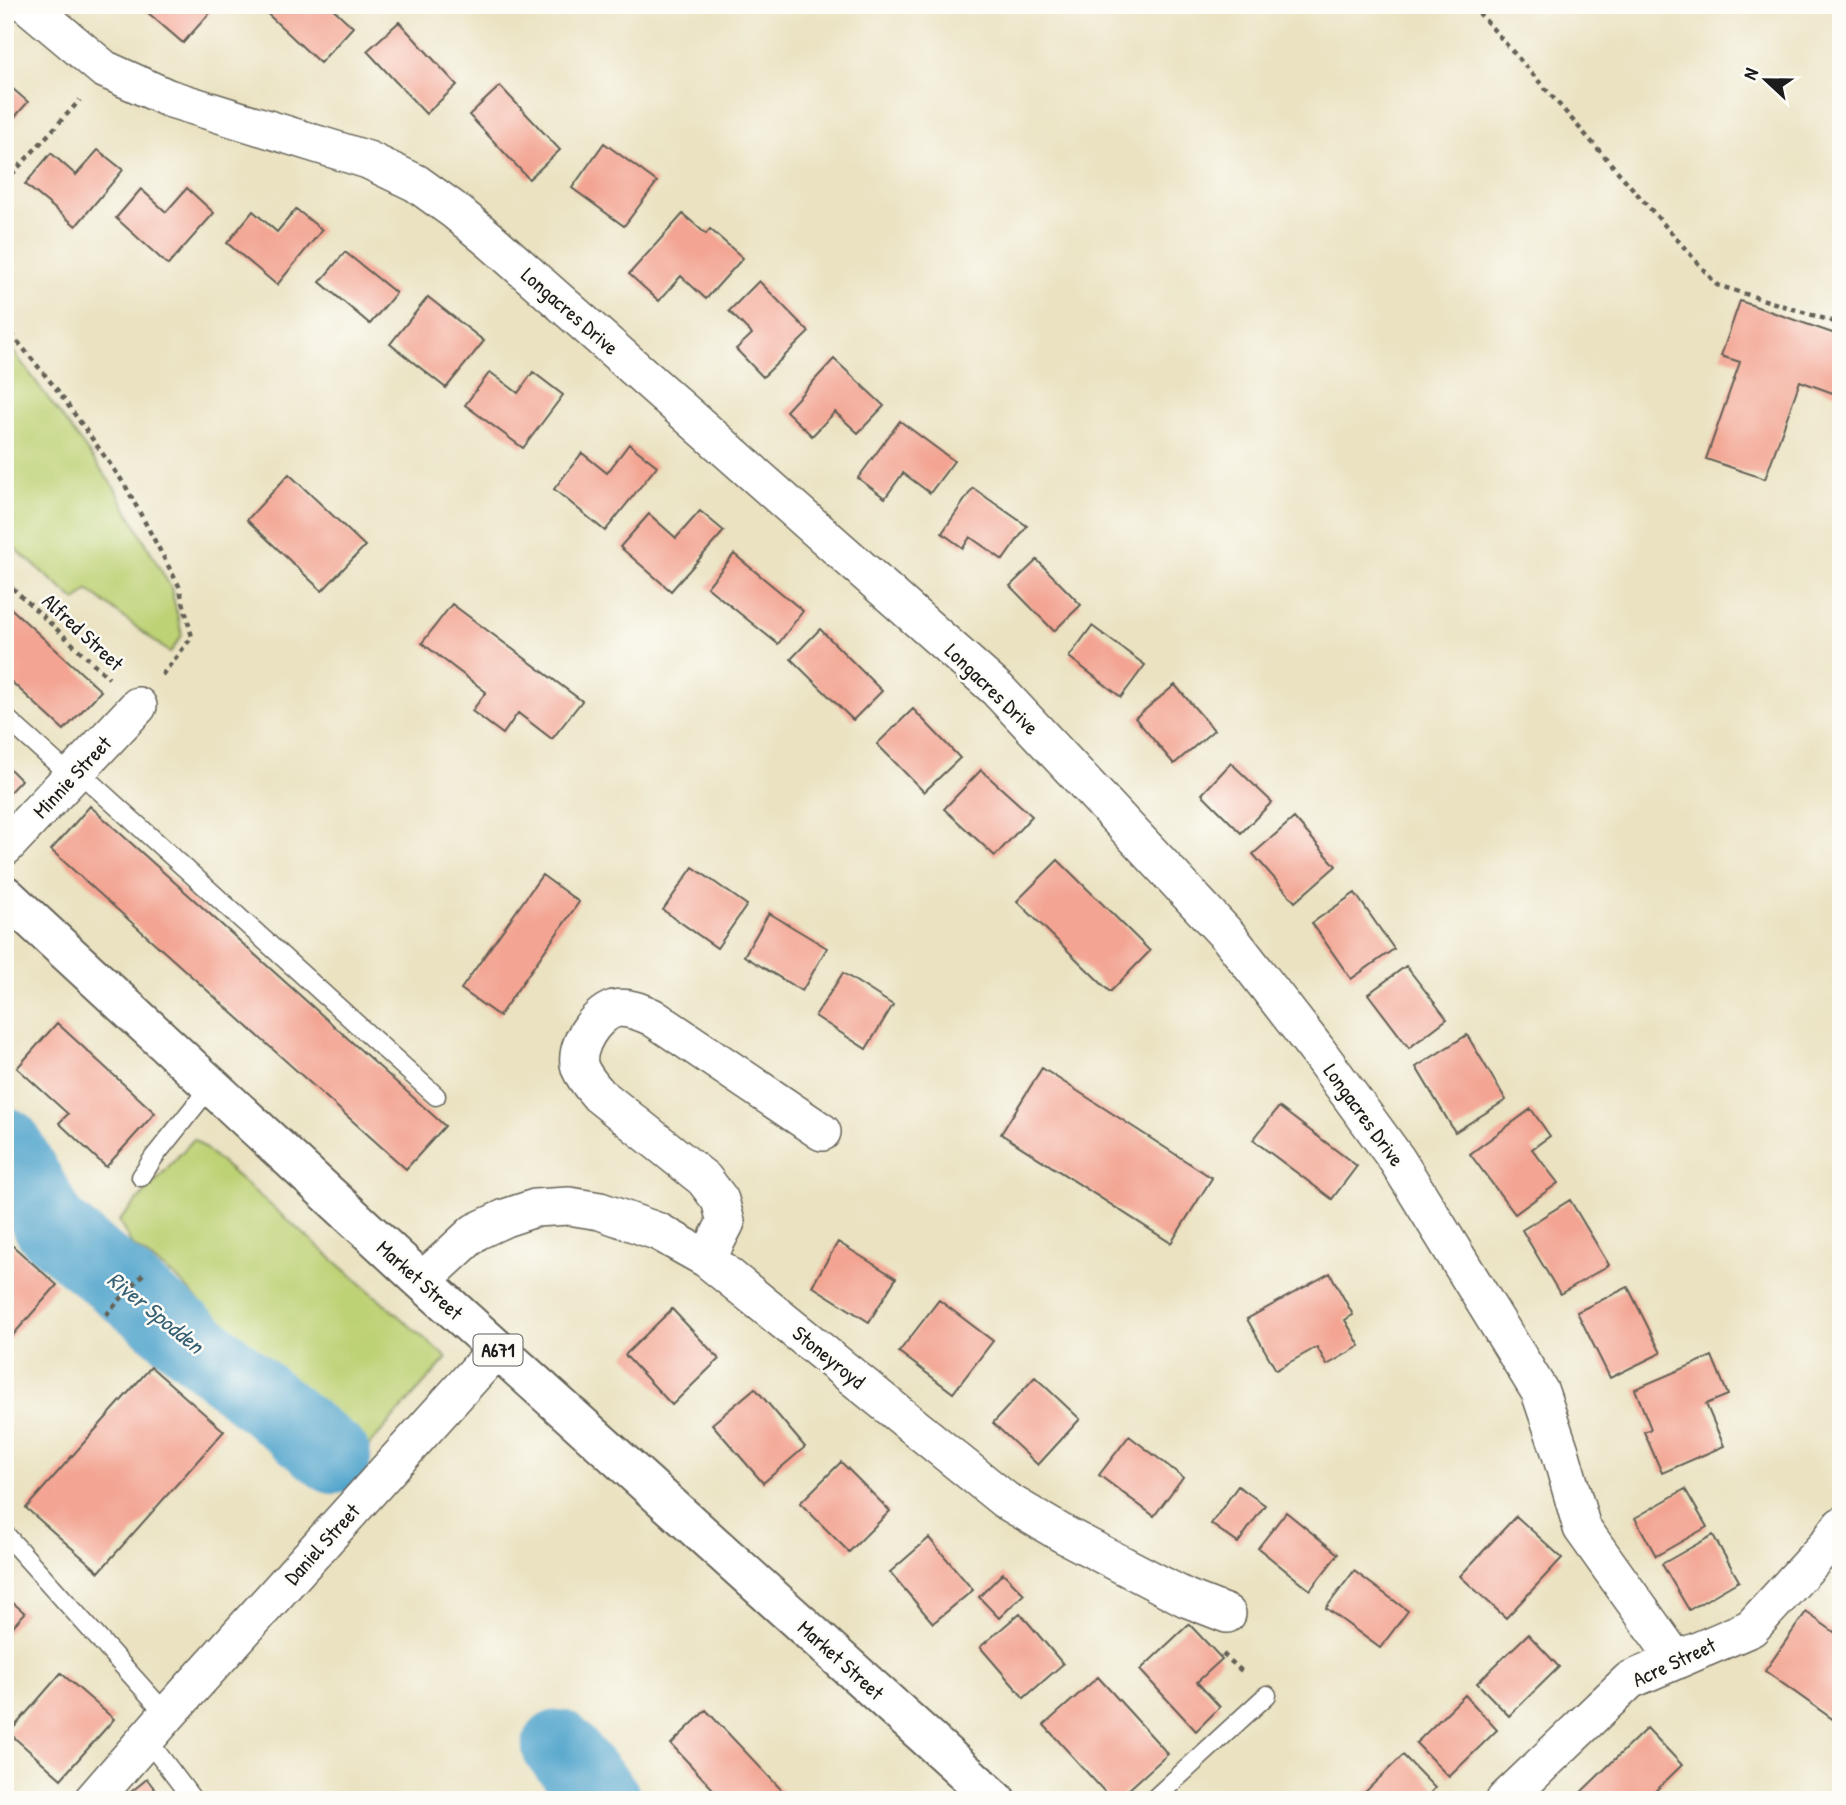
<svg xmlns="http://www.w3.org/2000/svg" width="1846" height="1805" font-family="'Patrick Hand',sans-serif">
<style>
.green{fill:#bdd175;stroke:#6c7648;stroke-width:2}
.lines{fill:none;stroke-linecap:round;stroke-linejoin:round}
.river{stroke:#51a4cc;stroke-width:74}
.building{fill:#f3a492}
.lane-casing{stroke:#646156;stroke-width:21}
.street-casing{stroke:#646156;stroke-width:40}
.primary-casing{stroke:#646156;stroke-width:42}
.path{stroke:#646156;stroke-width:4.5;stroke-dasharray:5 5;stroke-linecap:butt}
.lane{stroke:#fff;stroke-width:18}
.street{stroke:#fff;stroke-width:37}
.primary{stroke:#fff;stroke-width:38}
.labels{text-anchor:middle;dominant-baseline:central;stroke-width:5;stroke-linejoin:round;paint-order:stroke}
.shield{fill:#fdfcf7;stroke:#605f5e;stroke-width:2}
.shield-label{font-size:19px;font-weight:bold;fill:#1c1c1c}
.street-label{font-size:21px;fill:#1c1c1c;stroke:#fdfcf7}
.water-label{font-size:23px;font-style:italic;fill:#366074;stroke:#fdfcf7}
</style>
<rect width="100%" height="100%" fill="#fdfcf7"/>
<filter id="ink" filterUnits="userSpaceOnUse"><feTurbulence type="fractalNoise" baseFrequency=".0143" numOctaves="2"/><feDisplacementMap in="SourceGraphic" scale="14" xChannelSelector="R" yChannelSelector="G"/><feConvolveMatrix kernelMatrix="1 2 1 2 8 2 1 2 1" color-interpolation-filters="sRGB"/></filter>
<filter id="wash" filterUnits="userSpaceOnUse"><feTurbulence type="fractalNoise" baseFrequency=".00686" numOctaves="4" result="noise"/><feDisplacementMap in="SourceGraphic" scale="28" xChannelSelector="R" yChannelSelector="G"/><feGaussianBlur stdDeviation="1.57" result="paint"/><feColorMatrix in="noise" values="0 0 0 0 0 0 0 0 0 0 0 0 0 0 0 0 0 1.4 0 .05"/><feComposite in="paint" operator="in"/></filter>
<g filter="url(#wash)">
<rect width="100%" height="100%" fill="#eae2c1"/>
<path class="green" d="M 5,340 L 116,490 L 171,588 L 182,635 L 170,653 L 88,590 L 76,601 L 5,540 Z
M 194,1139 L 447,1358 L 354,1462 L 179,1280 L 131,1244 L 119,1221 Z"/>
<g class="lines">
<path class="river" d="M 5,1144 L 52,1228 L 334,1457
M 559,1747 L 604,1800"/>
</g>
<g id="blocks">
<path class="building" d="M 139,5 L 217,5 L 183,43 Z
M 258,5 L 329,5 L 353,27 L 320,63 Z
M 399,22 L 457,85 L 426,114 L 367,51 Z
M 5,82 L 28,102 L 5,128 Z
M 500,86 L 560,150 L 529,179 L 469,115 Z
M 604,143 L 657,182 L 624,226 L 572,188 Z
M 98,150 L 123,170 L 76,226 L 25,184 L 51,153 L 76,175 Z
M 187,188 L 214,213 L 168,265 L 116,218 L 141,189 L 166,212 Z
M 296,209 L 322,230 L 277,285 L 227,243 L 253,211 L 277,232 Z
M 683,214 L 706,234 L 710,229 L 743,258 L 706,299 L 681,276 L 659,301 L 629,274 Z
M 345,252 L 396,293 L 370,324 L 320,282 Z
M 759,281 L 809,332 L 763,377 L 736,349 L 752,334 L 729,311 Z
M 428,297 L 484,341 L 446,388 L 390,344 Z
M 1740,301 L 1841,336 L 1841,396 L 1800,381 L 1765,479 L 1706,459 L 1740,362 L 1721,356 Z
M 834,359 L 884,406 L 858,433 L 835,412 L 812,436 L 786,411 Z
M 490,372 L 518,393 L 533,372 L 563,395 L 523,448 L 465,405 Z
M 900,421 L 954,461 L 930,493 L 903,473 L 885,498 L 858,478 Z
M 629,444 L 657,466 L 605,531 L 554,489 L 582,453 L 607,473 Z
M 289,474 L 365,546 L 322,591 L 247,520 Z
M 973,488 L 1027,526 L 1003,560 L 970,537 L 963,548 L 942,533 Z
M 700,511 L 724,531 L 671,591 L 620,547 L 649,514 L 676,538 Z
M 734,554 L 803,611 L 778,644 L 707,587 Z
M 1037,560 L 1081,605 L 1054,631 L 1010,586 Z
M 5,603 L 101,691 L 64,730 L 5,676 Z
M 452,604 L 582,701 L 552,739 L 518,713 L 503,734 L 472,711 L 486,692 L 422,643 Z
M 1092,626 L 1145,665 L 1121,697 L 1069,657 Z
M 820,629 L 882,691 L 853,720 L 791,659 Z
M 1175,685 L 1214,730 L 1174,764 L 1135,718 Z
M 913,709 L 960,758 L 924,792 L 877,744 Z
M 1231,763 L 1272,802 L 1241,833 L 1202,794 Z
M 5,764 L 21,780 L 5,797 Z
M 981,770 L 1032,816 L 995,856 L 944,809 Z
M 90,806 L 445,1126 L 406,1169 L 51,850 Z
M 1294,818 L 1336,866 L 1295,902 L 1253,854 Z
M 1058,860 L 1150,951 L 1110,992 L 1017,901 Z
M 693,867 L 747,905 L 717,948 L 663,910 Z
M 542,875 L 579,902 L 499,1016 L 461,989 Z
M 1355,893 L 1394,949 L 1351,979 L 1312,923 Z
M 769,913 L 827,948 L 802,991 L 744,956 Z
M 1406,966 L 1447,1019 L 1409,1048 L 1368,994 Z
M 843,973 L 893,1005 L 866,1049 L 815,1016 Z
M 57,1023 L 155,1113 L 106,1167 L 59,1123 L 68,1114 L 17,1068 Z
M 1467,1035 L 1506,1100 L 1455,1132 L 1416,1067 Z
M 1042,1068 L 1212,1178 L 1171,1243 L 1001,1134 Z
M 1279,1107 L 1357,1166 L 1332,1199 L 1253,1140 Z
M 1531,1109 L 1550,1136 L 1532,1149 L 1558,1183 L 1515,1214 L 1470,1154 Z
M 1570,1200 L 1609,1265 L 1560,1294 L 1522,1230 Z
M 5,1239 L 57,1285 L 5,1344 Z
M 838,1242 L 896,1278 L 869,1322 L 812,1286 Z
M 1330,1273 L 1353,1315 L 1345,1320 L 1360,1346 L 1327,1365 L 1317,1347 L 1276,1370 L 1247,1319 Z
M 1628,1287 L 1661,1353 L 1610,1378 L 1577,1312 Z
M 939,1300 L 993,1341 L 953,1393 L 899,1352 Z
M 672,1309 L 719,1359 L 672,1405 L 625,1355 Z
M 1712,1356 L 1728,1395 L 1706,1404 L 1724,1446 L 1662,1473 L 1644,1432 L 1651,1429 L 1635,1389 Z
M 151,1367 L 224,1431 L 99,1572 L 26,1508 Z
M 1035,1377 L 1080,1419 L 1038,1465 L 993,1423 Z
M 755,1388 L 805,1447 L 763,1483 L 712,1424 Z
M 1129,1436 L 1183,1477 L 1154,1516 L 1099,1475 Z
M 841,1462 L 890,1511 L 849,1552 L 800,1503 Z
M 1238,1486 L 1265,1505 L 1238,1543 L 1211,1524 Z
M 1685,1489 L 1707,1527 L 1656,1556 L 1635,1518 Z
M 1286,1512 L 1338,1554 L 1310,1590 L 1258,1548 Z
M 1516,1516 L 1562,1558 L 1506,1618 L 1460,1576 Z
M 1713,1535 L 1739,1581 L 1689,1610 L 1662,1564 Z
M 929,1538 L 973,1590 L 933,1623 L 890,1572 Z
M 1354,1571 L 1408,1611 L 1380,1648 L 1326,1608 Z
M 1003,1573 L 1024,1594 L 999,1618 L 979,1597 Z
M 5,1596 L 25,1613 L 5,1635 Z
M 1806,1612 L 1841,1637 L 1841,1725 L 1765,1671 Z
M 1020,1613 L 1063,1664 L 1024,1698 L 980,1647 Z
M 1189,1624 L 1222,1659 L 1197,1682 L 1220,1707 L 1196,1731 L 1140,1670 Z
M 1528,1634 L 1559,1667 L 1509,1716 L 1477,1683 Z
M 61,1673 L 114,1719 L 61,1779 L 9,1733 Z
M 1098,1677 L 1168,1754 L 1117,1800 L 1112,1800 L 1044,1725 Z
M 1465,1695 L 1497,1730 L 1449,1777 L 1416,1743 Z
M 706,1710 L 791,1800 L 723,1800 L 671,1744 Z
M 1647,1728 L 1682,1765 L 1646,1800 L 1573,1800 Z
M 1403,1755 L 1435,1788 L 1424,1800 L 1357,1800 Z
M 147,1779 L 163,1800 L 121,1800 Z"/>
</g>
</g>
<g filter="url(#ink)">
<use href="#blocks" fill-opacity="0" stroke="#646156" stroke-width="2"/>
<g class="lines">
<g class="lane-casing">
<path id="lane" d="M 5,717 L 72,777
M 78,771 L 436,1096
M 141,1177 L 154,1157 L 210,1087
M 5,1534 L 167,1715
M 146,1738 L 193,1800
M 1153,1800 L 1267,1695"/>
</g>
<g class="street-casing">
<path id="street" d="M 28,5 L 104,69 L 168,98 L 368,160 L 416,183 L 455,211 L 490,240 L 998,690 L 1229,937 L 1316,1049 L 1397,1160 L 1540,1392 L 1560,1451 L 1582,1528 L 1676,1660
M 5,847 L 138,706
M 707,1259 L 726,1222 L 720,1200 L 704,1179 L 599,1095 C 592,1087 584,1078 580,1068 C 573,1048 595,1015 614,1009 C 627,1006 641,1012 652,1017 L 822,1132
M 422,1281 L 475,1232 L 505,1218 L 535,1208 L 569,1206 L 600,1211 L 659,1232 L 707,1259 L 1005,1500 L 1063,1534 L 1186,1598 L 1227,1614
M 93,1800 L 167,1715 L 497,1349
M 1505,1800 L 1630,1680 L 1751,1628 L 1826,1546 L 1841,1526"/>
</g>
<g class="primary-casing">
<path id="primary" d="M 5,895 L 422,1281 L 996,1800"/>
</g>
<path class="path" d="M 1472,5 L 1717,285 L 1841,324
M 5,182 L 80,100
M 5,326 L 58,391 L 125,485 L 179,586 L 192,637 L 162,675
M 5,581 L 109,678
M 106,1315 L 146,1271
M 1223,1654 L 1245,1674"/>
<use href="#lane" class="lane"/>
<use href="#street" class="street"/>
<use href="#primary" class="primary"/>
</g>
</g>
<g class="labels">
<rect class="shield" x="473.5" y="1334.5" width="49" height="31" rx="5"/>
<g class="shield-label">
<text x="498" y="1350">A671</text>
</g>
<g class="street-label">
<text transform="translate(570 311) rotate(41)">Longacres Drive</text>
<text transform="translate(83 632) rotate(43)">Alfred Street</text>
<text transform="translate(992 689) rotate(44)">Longacres Drive</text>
<text transform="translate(72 777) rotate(-47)">Minnie Street</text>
<text transform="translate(1364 1115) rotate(54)">Longacres Drive</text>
<text transform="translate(420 1280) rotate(42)">Market Street</text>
<text transform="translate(829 1357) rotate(39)">Stoneyroyd</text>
<text transform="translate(322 1544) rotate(-48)">Daniel Street</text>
<text transform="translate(841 1660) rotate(42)">Market Street</text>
<text transform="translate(1674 1662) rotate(-25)">Acre Street</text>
</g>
<g class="water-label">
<text transform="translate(156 1312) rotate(39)">River Spodden</text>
</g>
</g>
<rect width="1846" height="1805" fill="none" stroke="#fdfcf7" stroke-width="28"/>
<g transform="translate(1766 80) rotate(292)" stroke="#fdfcf7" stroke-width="5" paint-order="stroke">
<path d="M0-5L12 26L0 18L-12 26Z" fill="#1c1c1c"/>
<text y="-10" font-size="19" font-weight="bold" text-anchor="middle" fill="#1c1c1c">N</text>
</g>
</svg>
